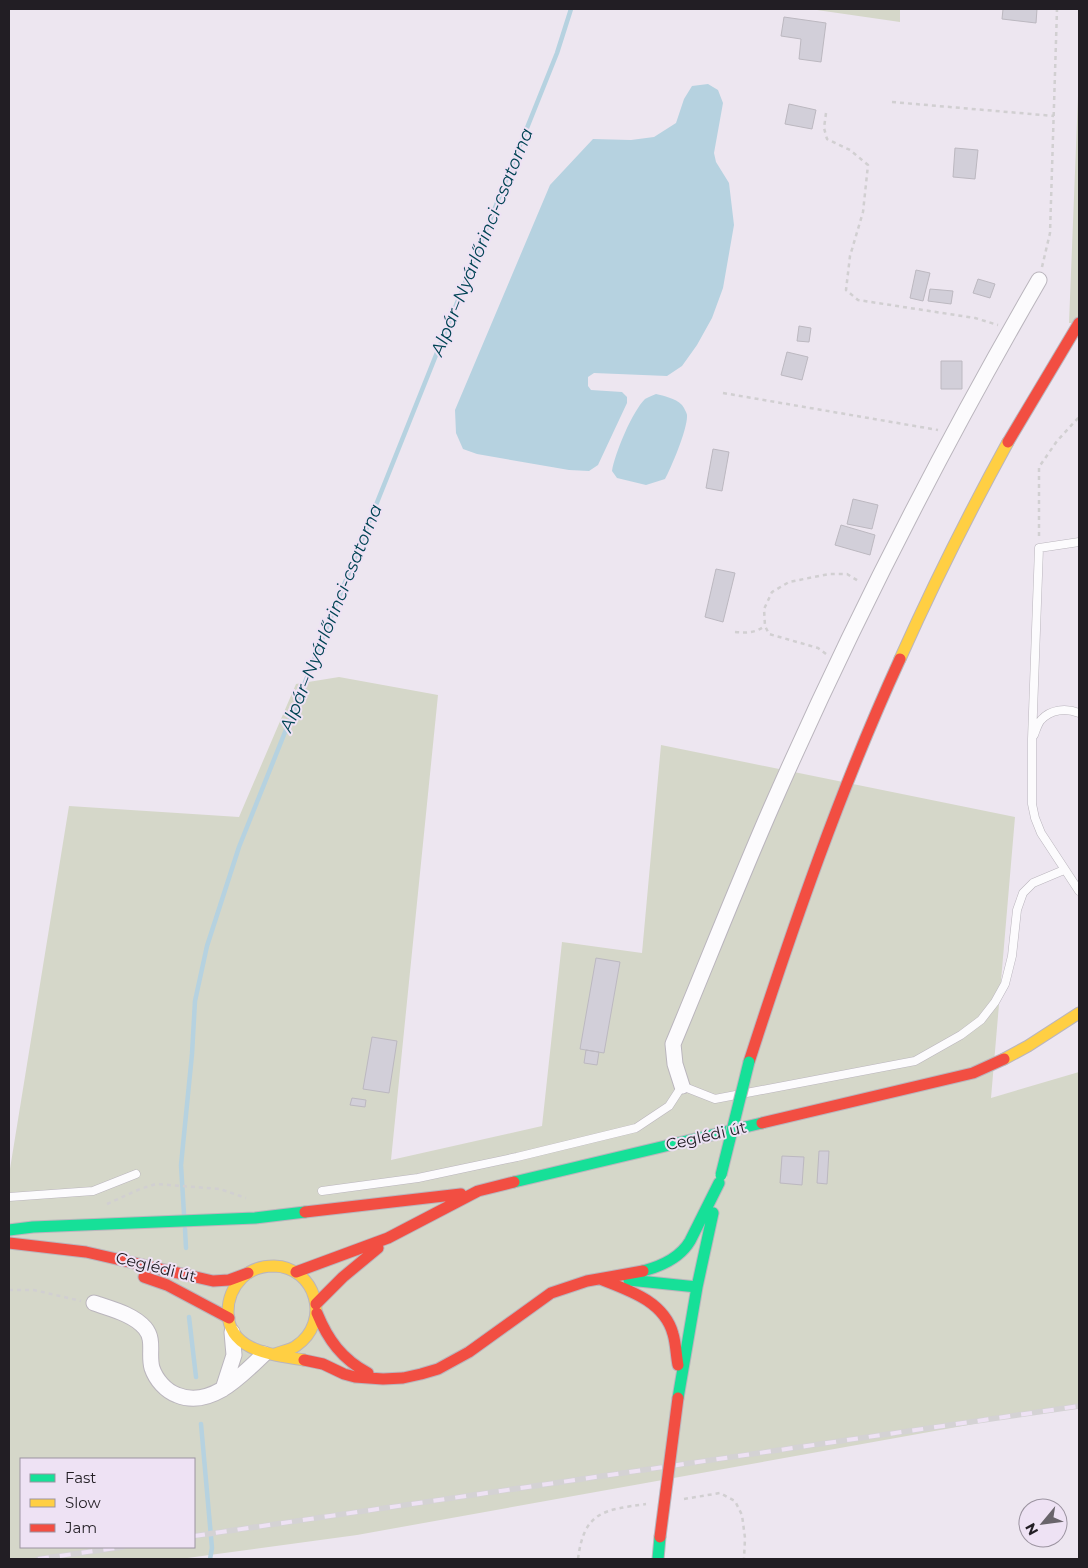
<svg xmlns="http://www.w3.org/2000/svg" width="1088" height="1568" font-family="Montserrat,sans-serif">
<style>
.green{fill:#d5d7c9;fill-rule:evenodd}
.water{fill:#b6d2e0}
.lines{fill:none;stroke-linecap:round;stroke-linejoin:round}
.stream{stroke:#b6d2e0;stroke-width:4.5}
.building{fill:#d2cfd9;stroke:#bcb8c0}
.lane-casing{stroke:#bab5bd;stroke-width:9}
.street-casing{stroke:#bab5bd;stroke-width:17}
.fast-casing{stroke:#bab5bd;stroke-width:13}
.slow-casing{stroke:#bab5bd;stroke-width:13}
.jam-casing{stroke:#bab5bd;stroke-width:13}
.path{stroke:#d1cfd1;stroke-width:2.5;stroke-dasharray:4 4;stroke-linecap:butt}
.lane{stroke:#fcfbfd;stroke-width:8}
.street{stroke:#fcfbfd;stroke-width:15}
.fast{stroke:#16e098;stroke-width:11}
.slow{stroke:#ffcf43;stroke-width:11}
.jam{stroke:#f24e42;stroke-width:11}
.rail-casing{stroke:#d4d2d4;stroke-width:5.5}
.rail{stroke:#eee2f4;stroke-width:4;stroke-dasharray:11;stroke-linecap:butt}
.fast-bridge-casing{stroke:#bab5bd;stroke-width:13;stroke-linecap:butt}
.jam-bridge-casing{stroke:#bab5bd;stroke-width:13;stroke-linecap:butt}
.fast-bridge{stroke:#16e098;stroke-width:11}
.jam-bridge{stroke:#f24e42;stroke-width:11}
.labels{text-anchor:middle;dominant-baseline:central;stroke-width:4;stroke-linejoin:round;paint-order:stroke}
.street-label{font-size:16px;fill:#221e24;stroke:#eee2f4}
.water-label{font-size:18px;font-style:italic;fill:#014454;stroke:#eee2f4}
</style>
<rect width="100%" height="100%" fill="#ede6f0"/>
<path class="green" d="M 810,9 L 900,9 L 900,22 Z
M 1079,71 L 1079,323 L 1069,323 Z
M 339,677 L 438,695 L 391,1160 L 542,1126 L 562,942 L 642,953 L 661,745 L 1015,817 L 991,1098 L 1079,1072 L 1079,1405 L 357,1535 L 180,1559 L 9,1559 L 9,1175 L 69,806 L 239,817 L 296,684 ZM 21,1459 L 194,1459 L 194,1547 L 21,1547 Z"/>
<path class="water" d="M 708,84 L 718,90 L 723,103 L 714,153 L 716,162 L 729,183 L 734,225 L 723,288 L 712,318 L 697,345 L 682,366 L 667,376 L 594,373 L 588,377 L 588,386 L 591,390 L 622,392 L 627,397 L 627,403 L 598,465 L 589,471 L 569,470 L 477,454 L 463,449 L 456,433 L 455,410 L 550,185 L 593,139 L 631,140 L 654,137 L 676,123 L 684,99 L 692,86 Z
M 656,394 C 664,396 675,398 682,405 C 683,406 687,413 687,415 C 688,428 671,468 665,479 L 646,485 L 617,478 L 612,471 C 615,453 632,412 645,399 C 648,397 652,396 656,394 Z"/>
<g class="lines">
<path class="stream" d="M 184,1214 L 181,1165 L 192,1054 L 195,1001 L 207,946 L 239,847 L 557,53 L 571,9
M 185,1229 L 186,1248
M 189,1317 L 196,1377
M 201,1424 L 212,1548 L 210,1559"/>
</g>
<path class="building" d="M 1003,9 L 1037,9 L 1036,23 L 1002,19 Z
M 784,17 L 826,23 L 821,62 L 799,59 L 801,39 L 781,36 Z
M 789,104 L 816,110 L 812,129 L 785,124 Z
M 955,148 L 978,150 L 975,179 L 953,177 Z
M 916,270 L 930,273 L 923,301 L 910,298 Z
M 978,279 L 995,284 L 990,298 L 973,293 Z
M 930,289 L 953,291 L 951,304 L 928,301 Z
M 799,326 L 811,328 L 809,342 L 797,341 Z
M 787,352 L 808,357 L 802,380 L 781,375 Z
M 941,361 L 962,361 L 962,389 L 941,389 Z
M 713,449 L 729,452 L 722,491 L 706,488 Z
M 853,499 L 878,505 L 872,529 L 847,524 Z
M 841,525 L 875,535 L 870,555 L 835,545 Z
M 716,569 L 735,573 L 723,622 L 705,617 Z
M 596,958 L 620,962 L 604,1053 L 580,1049 Z
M 372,1037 L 397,1041 L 389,1093 L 363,1089 Z
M 586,1050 L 599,1052 L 597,1065 L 584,1063 Z
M 352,1098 L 366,1100 L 365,1107 L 350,1105 Z
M 819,1151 L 829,1151 L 827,1184 L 817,1183 Z
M 782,1156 L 804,1157 L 802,1185 L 780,1183 Z"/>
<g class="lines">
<g class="lane-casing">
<path id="lane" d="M 1079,542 L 1039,548 L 1032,739 L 1032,804 L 1035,818 L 1041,833 L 1079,891
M 1034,735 C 1036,730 1038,723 1041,720 C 1051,709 1066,708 1079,713
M 322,1191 L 418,1178 L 517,1157 L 636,1128 L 669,1106 L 682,1086 L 715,1099 L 915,1061 L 961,1035 L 981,1020 L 995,1002 L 1005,984 L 1012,956 L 1017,910 L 1023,893 L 1033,883 L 1064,870
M 9,1197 L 93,1191 L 136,1174"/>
</g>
<g class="street-casing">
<path id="street" d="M 682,1086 L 675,1064 L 673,1044 C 706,965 737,886 771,808 C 850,628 940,451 1039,280
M 94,1303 C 111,1309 133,1314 145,1328 C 155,1340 148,1354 152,1368 C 156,1380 166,1391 177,1395 C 211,1409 242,1375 264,1354
M 223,1389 L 234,1355 L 232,1332"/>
</g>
<g class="fast-casing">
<path id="fast" d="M 514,1182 L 762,1123
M 9,1230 L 33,1227 L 255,1218 L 305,1212
M 643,1271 C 662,1266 680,1258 690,1241 L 719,1183
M 629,1280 L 697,1287
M 678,1398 L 697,1287 L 713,1213
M 658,1559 L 660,1537"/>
</g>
<g class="slow-casing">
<path id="slow" d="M 900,659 C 933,585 969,513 1008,442
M 1004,1059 L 1028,1046 L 1079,1013
M 275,1354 C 282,1351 291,1350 296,1346 C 332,1322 316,1267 274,1266 C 262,1266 251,1269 242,1278 C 233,1287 228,1299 228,1312 C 228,1352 275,1355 304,1360"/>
</g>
<g class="jam-casing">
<path id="jam" d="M 1008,442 L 1079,323
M 749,1062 C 793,926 840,790 900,659
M 762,1123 L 973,1073 L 1004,1059
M 305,1212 L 461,1194
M 9,1243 L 86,1252 L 213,1281 L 229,1280 L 248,1273
M 296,1272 L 388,1238 L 478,1191 L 514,1182
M 144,1277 L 167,1285 L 229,1318
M 600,1279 C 628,1290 664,1301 673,1334 C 676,1344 676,1355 678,1365
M 316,1304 L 343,1277 L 378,1248
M 317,1313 C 328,1340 342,1359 368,1373
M 304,1360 L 323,1364 L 344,1374 L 355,1377 L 383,1379 L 403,1378 L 421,1374 L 438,1369 L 469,1352 L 551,1293 L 587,1281 L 643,1271"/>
</g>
<path class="path" d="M 892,102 L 1054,116
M 826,113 L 824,128 L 827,139 L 850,150 L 868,165 L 863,212 L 850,256 L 846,290 L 858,300 L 975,318 L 998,325
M 1042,267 L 1050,233 L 1057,9
M 723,393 L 938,430
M 1039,536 L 1039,467 L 1057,441 L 1079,417
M 735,632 C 747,633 755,633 765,626
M 826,654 L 818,648 L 769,634 L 765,626 L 764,609 L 772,592 L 789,582 L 829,574 L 847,574 L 860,582
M 107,1204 L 140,1189 L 156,1184 L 220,1189 L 246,1198
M 9,1290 L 34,1290 L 81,1301
M 684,1499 L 720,1493 L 735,1501 L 742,1515 L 745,1538 L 744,1559
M 578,1559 C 584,1511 604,1510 646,1504"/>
<use href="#lane" class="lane"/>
<use href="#street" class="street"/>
<use href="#fast" class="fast"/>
<use href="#slow" class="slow"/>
<use href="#jam" class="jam"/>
<g class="rail-casing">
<path id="rail" d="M 194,1536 L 1079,1406
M 38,1559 L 123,1547"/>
</g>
<use href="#rail" class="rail"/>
<g class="fast-bridge-casing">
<path id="fast-bridge" d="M 721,1175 L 749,1062"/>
</g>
<g class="jam-bridge-casing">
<path id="jam-bridge" d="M 660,1537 L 678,1398"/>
</g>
<use href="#fast-bridge" class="fast-bridge"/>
<use href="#jam-bridge" class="jam-bridge"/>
</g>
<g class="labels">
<g class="street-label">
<text transform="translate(706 1136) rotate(-13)">Ceglédi út</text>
<text transform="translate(156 1267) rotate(14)">Ceglédi út</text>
</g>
<g class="water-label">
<text transform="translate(482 242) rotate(-68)">Alpár–Nyárlőrinci-csatorna</text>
<text transform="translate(331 618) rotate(-68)">Alpár–Nyárlőrinci-csatorna</text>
</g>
</g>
<rect width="1088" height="1568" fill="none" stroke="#221e24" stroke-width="20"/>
<rect x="20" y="1458" width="175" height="90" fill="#eee2f4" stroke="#9c94a1"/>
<rect x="30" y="1474" width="25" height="8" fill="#16e098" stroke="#9c94a1"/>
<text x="65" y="1483" font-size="15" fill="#221e24">Fast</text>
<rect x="30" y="1499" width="25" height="8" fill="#ffcf43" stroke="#9c94a1"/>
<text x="65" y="1508" font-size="15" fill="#221e24">Slow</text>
<rect x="30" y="1524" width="25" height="8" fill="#f24e42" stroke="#9c94a1"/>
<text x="65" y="1533" font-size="15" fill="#221e24">Jam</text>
<g transform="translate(1043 1523) rotate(241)"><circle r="24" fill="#eee2f4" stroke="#9c94a1"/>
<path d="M0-4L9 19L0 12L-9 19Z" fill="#69646b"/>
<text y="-8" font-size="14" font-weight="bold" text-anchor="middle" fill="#221e24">N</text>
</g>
</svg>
